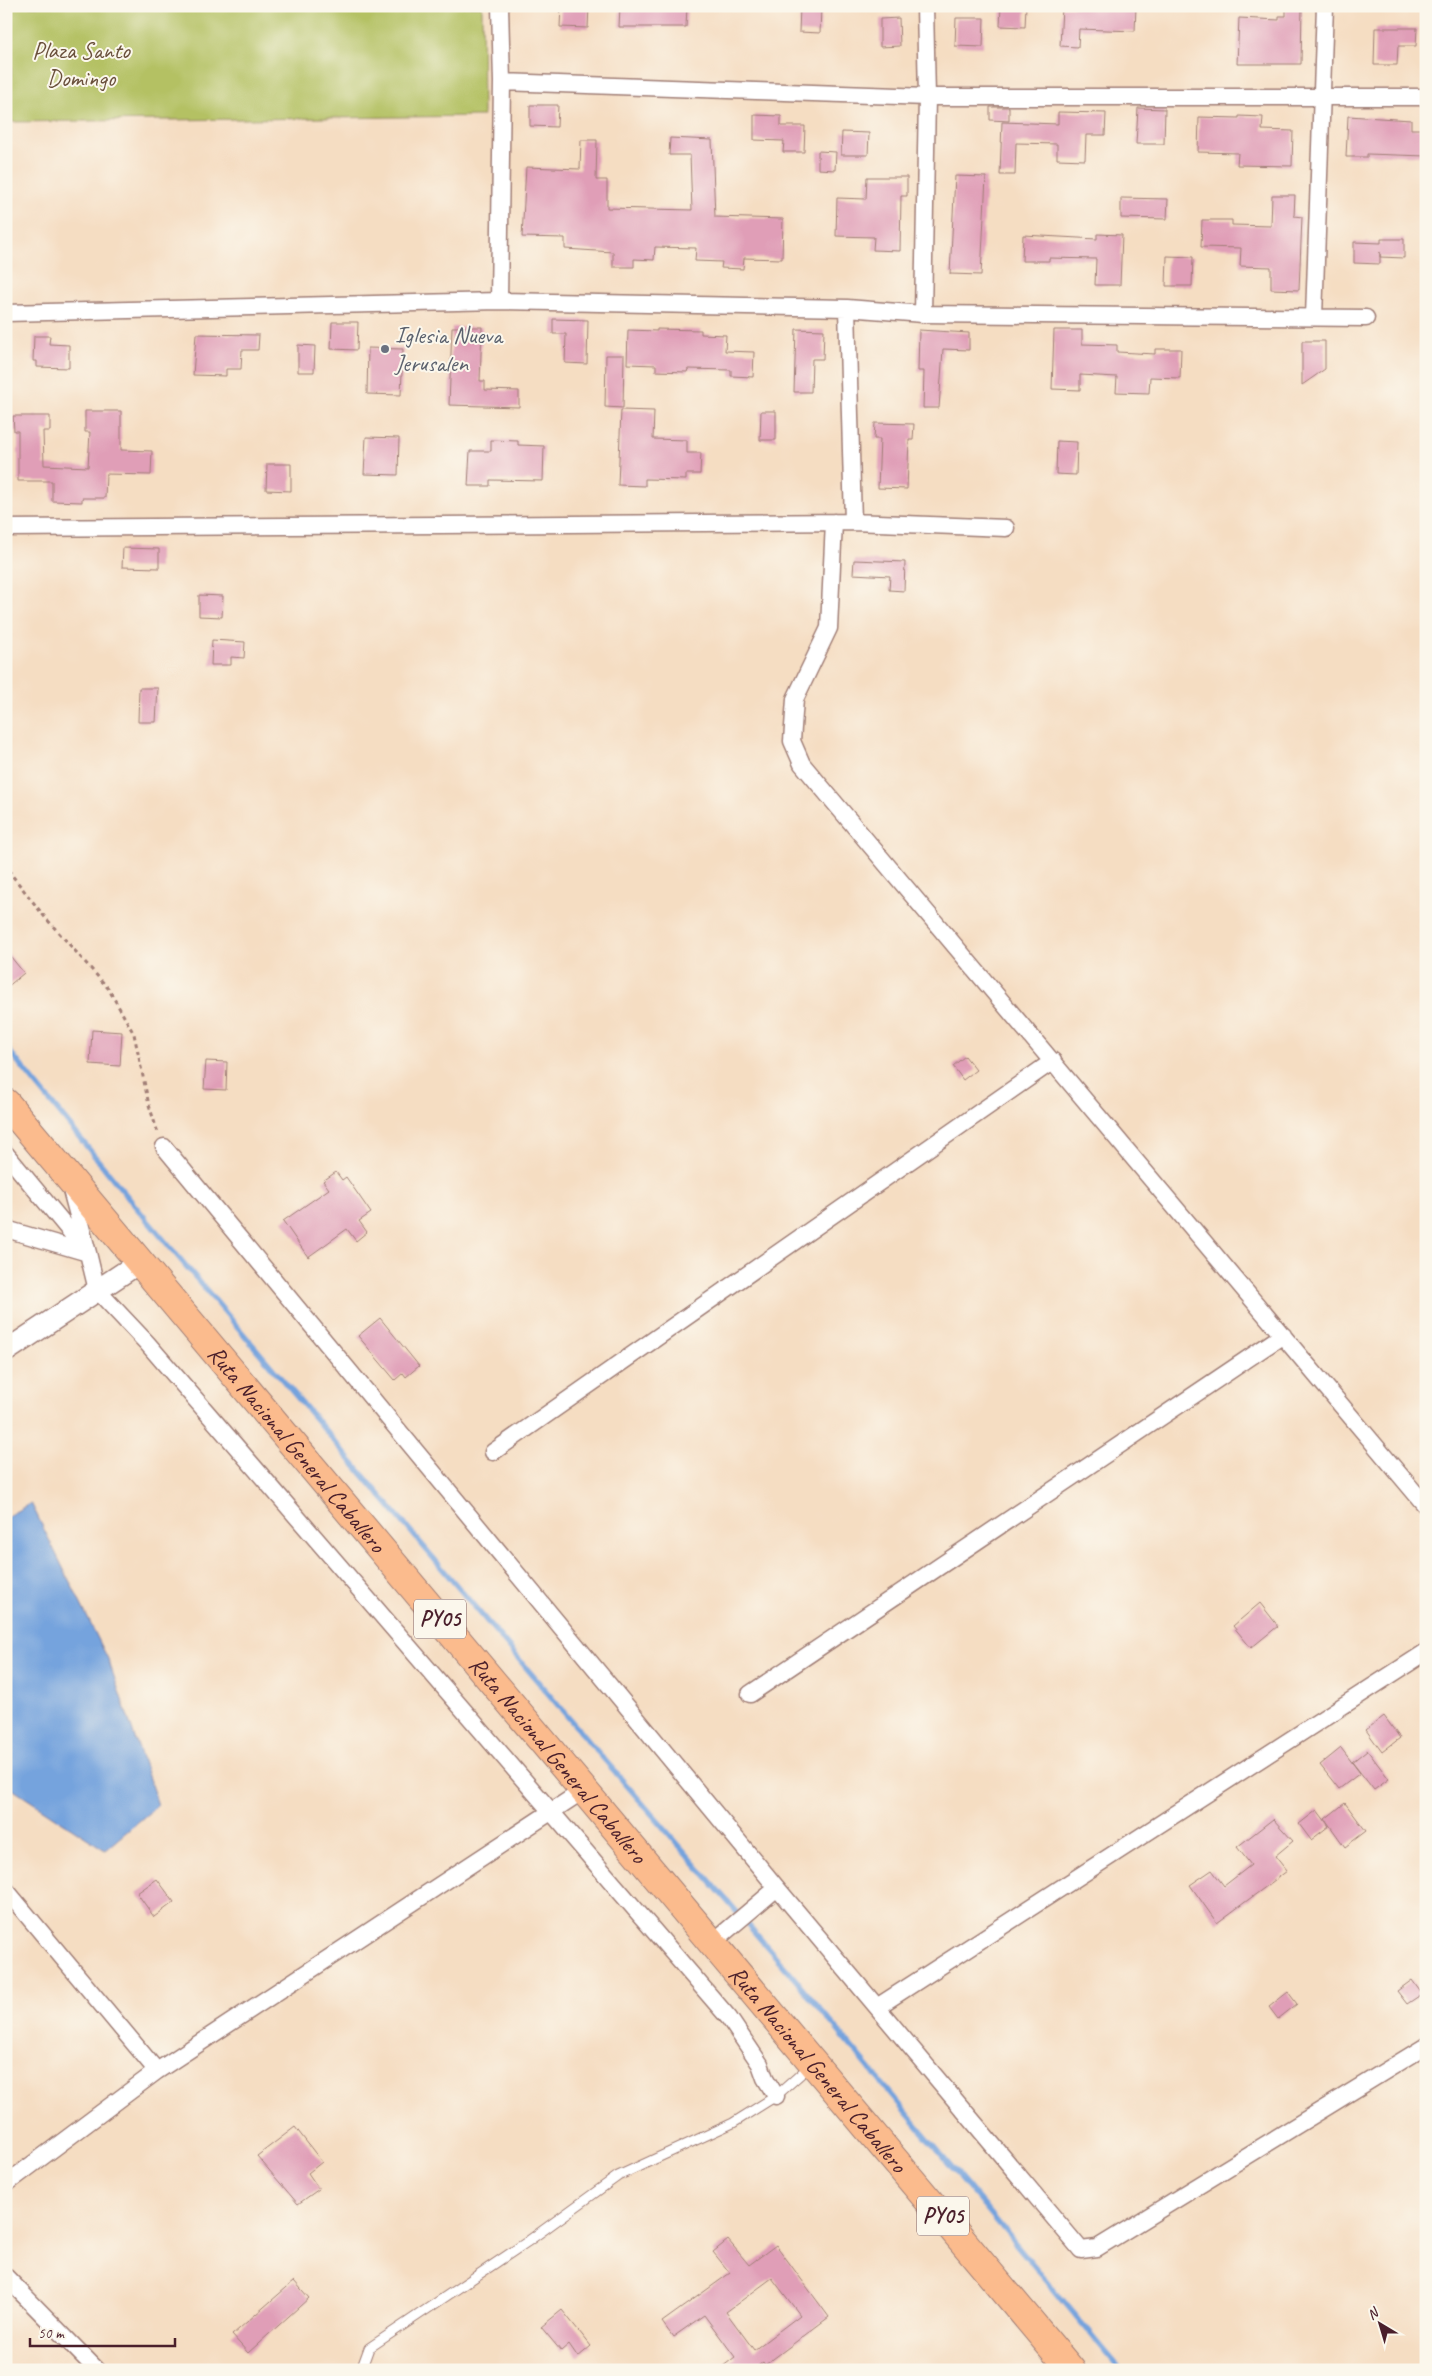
<svg xmlns="http://www.w3.org/2000/svg" width="1432" height="2376" font-family="Caveat,sans-serif">
<style>
.green{fill:#b4c163;stroke:#7f7047}
.water{fill:#74a3dd;stroke:#5f6184}
.lines{fill:none;stroke-linecap:round;stroke-linejoin:round}
.stream{stroke:#74a3dd;stroke-width:5.5}
.building{fill:#e09eb7;fill-rule:evenodd}
.service-casing{stroke:#a07e76;stroke-width:11}
.minor-casing{stroke:#a07e76;stroke-width:19}
.tertiary-casing{stroke:#a07e76;stroke-width:24}
.trunk-casing{stroke:#a07e76;stroke-width:30}
.path{stroke:#a07e76;stroke-width:3;stroke-dasharray:4 4;stroke-linecap:butt}
.service{stroke:#fff;stroke-width:9}
.minor{stroke:#fff;stroke-width:16}
.tertiary{stroke:#fff;stroke-width:21}
.trunk{stroke:#fbbb8d;stroke-width:28}
.worship-dot{fill:#6b7280;stroke:#fbf7ec;stroke-width:2}
.labels{text-anchor:middle;dominant-baseline:central;stroke-width:4;stroke-linejoin:round;paint-order:stroke}
.shield{fill:#fbf7ec;stroke:#7f6065;stroke-width:1}
.shield-label{font-size:22px;font-weight:bold;fill:#4a1f2b}
.park-label{font-size:24px;fill:#6a503c;stroke:#fbf7ec}
.worship-label{font-size:24px;fill:#5b616d;stroke:#fbf7ec;text-anchor:start}
.street-label{font-size:24px;fill:#4a1f2b;stroke:#fbf7ec}
</style>
<rect width="100%" height="100%" fill="#fbf7ec"/>
<filter id="ink" filterUnits="userSpaceOnUse"><feTurbulence type="fractalNoise" baseFrequency=".02" numOctaves="2"/><feDisplacementMap in="SourceGraphic" scale="10" xChannelSelector="R" yChannelSelector="G"/><feConvolveMatrix kernelMatrix="1 2 1 2 8 2 1 2 1" color-interpolation-filters="sRGB"/></filter>
<filter id="wash" filterUnits="userSpaceOnUse"><feTurbulence type="fractalNoise" baseFrequency=".0096" numOctaves="4" result="noise"/><feDisplacementMap in="SourceGraphic" scale="20" xChannelSelector="R" yChannelSelector="G"/><feGaussianBlur stdDeviation="1.12" result="paint"/><feColorMatrix in="noise" values="0 0 0 0 0 0 0 0 0 0 0 0 0 0 0 0 0 1.4 0 .05"/><feComposite in="paint" operator="in"/></filter>
<g filter="url(#wash)">
<rect width="100%" height="100%" fill="#f5ddc2"/>
<path class="green" d="M 11,6 L 482,6 L 483,116 L 11,122 Z"/>
<path class="water" d="M 31,1503 L 108,1659 L 158,1805 L 105,1850 L 6,1785 L 6,1517 Z"/>
<g class="lines">
<path class="stream" d="M 6,1047 L 136,1207 L 590,1743 L 790,1973 L 1121,2370"/>
</g>
<g id="blocks">
<path class="building" d="M 561,6 L 589,6 L 588,28 L 560,27 Z
M 620,6 L 687,6 L 686,27 L 619,27 Z
M 1001,6 L 1026,6 L 1025,27 L 1000,26 Z
M 1093,6 L 1136,6 L 1135,31 L 1079,29 L 1078,47 L 1060,46 L 1062,7 Z
M 1286,6 L 1302,6 L 1301,64 L 1237,64 L 1239,18 L 1279,20 L 1279,16 L 1286,16 Z
M 800,7 L 821,7 L 820,33 L 799,32 Z
M 899,18 L 900,46 L 880,47 L 880,19 Z
M 956,18 L 984,18 L 983,47 L 955,46 Z
M 1375,28 L 1417,28 L 1416,46 L 1398,46 L 1397,65 L 1374,65 Z
M 530,105 L 558,105 L 557,127 L 530,126 Z
M 990,107 L 1009,107 L 1009,121 L 990,120 Z
M 1138,108 L 1165,109 L 1164,144 L 1136,144 Z
M 1058,112 L 1106,113 L 1105,135 L 1086,135 L 1085,160 L 1057,159 L 1057,144 L 1016,143 L 1015,175 L 1000,175 L 1002,122 L 1058,124 Z
M 754,115 L 781,116 L 781,126 L 805,126 L 804,152 L 783,152 L 784,141 L 754,140 Z
M 1239,116 L 1263,117 L 1262,130 L 1293,131 L 1292,166 L 1237,165 L 1238,153 L 1198,152 L 1199,117 L 1239,118 Z
M 1348,116 L 1411,120 L 1411,129 L 1426,129 L 1426,156 L 1367,154 L 1367,157 L 1346,157 Z
M 842,132 L 869,133 L 868,155 L 841,155 Z
M 670,138 L 712,140 L 715,217 L 783,219 L 782,259 L 744,258 L 743,269 L 721,268 L 722,262 L 695,261 L 696,248 L 655,247 L 654,260 L 634,259 L 634,267 L 613,267 L 613,252 L 565,249 L 565,238 L 522,237 L 526,167 L 580,169 L 581,140 L 597,140 L 596,180 L 607,180 L 607,208 L 692,210 L 690,155 L 669,155 Z
M 818,151 L 836,152 L 835,170 L 818,169 Z
M 955,176 L 986,177 L 981,275 L 950,274 Z
M 867,177 L 907,177 L 907,196 L 901,196 L 900,251 L 873,250 L 874,237 L 836,236 L 837,198 L 866,199 Z
M 1272,195 L 1295,195 L 1294,216 L 1302,217 L 1299,290 L 1271,289 L 1271,267 L 1240,266 L 1241,248 L 1201,247 L 1202,220 L 1232,220 L 1232,225 L 1271,226 Z
M 1121,198 L 1168,199 L 1167,219 L 1121,218 Z
M 1097,234 L 1122,235 L 1120,285 L 1095,285 L 1096,259 L 1049,258 L 1049,261 L 1022,261 L 1023,235 L 1097,239 Z
M 1381,239 L 1404,239 L 1404,258 L 1380,257 L 1380,252 L 1380,264 L 1354,263 L 1354,242 L 1381,243 Z
M 1167,256 L 1193,257 L 1192,286 L 1166,286 Z
M 553,319 L 588,320 L 587,364 L 565,363 L 566,334 L 553,334 Z
M 332,322 L 358,322 L 357,350 L 331,349 Z
M 452,327 L 482,327 L 480,381 L 485,381 L 485,390 L 519,391 L 519,407 L 449,405 Z
M 657,329 L 701,330 L 701,334 L 726,335 L 725,351 L 754,352 L 753,377 L 731,376 L 731,370 L 688,369 L 687,372 L 656,371 L 656,365 L 627,364 L 628,330 L 657,331 Z
M 796,329 L 824,330 L 823,359 L 812,359 L 811,392 L 794,392 Z
M 919,330 L 969,333 L 969,350 L 943,349 L 939,408 L 923,408 L 924,371 L 918,371 Z
M 1054,330 L 1082,330 L 1082,344 L 1117,345 L 1117,352 L 1155,354 L 1155,349 L 1181,349 L 1180,378 L 1150,377 L 1149,393 L 1116,392 L 1117,377 L 1080,375 L 1080,390 L 1052,389 Z
M 196,334 L 259,335 L 258,350 L 242,350 L 241,369 L 226,369 L 226,376 L 193,375 Z
M 34,336 L 50,336 L 49,344 L 69,345 L 69,368 L 37,367 L 37,361 L 33,361 Z
M 1302,341 L 1325,341 L 1325,369 L 1302,385 Z
M 298,345 L 315,346 L 314,372 L 298,372 Z
M 368,348 L 403,349 L 401,395 L 367,394 Z
M 606,355 L 624,355 L 623,408 L 605,407 Z
M 621,410 L 654,411 L 653,439 L 687,440 L 687,453 L 701,453 L 700,474 L 686,474 L 686,480 L 645,479 L 645,486 L 618,485 Z
M 85,411 L 121,411 L 121,450 L 152,451 L 151,475 L 106,474 L 105,498 L 82,498 L 82,502 L 52,501 L 52,481 L 18,481 L 18,431 L 14,431 L 13,416 L 50,416 L 50,431 L 43,431 L 44,465 L 88,467 L 90,432 L 85,432 Z
M 761,411 L 776,411 L 776,440 L 760,440 Z
M 875,423 L 914,424 L 913,440 L 909,440 L 907,489 L 878,488 L 880,439 L 874,439 Z
M 366,437 L 399,438 L 398,475 L 364,474 Z
M 491,440 L 518,441 L 518,445 L 544,446 L 543,481 L 490,480 L 490,486 L 468,486 L 470,451 L 491,451 Z
M 1057,441 L 1077,442 L 1076,475 L 1056,474 Z
M 267,464 L 291,464 L 291,491 L 266,490 Z
M 123,548 L 159,549 L 159,568 L 122,567 Z
M 854,560 L 905,562 L 904,591 L 889,590 L 890,576 L 853,574 Z
M 199,595 L 223,596 L 222,617 L 199,616 Z
M 212,640 L 245,642 L 244,658 L 231,657 L 231,665 L 211,665 Z
M 139,688 L 158,688 L 156,722 L 138,722 Z
M 6,951 L 24,973 L 6,988 Z
M 92,1030 L 122,1032 L 120,1066 L 90,1064 Z
M 965,1056 L 976,1070 L 963,1080 L 953,1066 Z
M 206,1061 L 227,1062 L 226,1090 L 204,1089 Z
M 336,1172 L 342,1180 L 346,1177 L 371,1213 L 359,1221 L 367,1232 L 356,1241 L 347,1229 L 308,1257 L 283,1221 L 329,1189 L 323,1181 Z
M 380,1318 L 419,1366 L 406,1377 L 403,1373 L 395,1380 L 358,1336 Z
M 1260,1603 L 1278,1626 L 1251,1648 L 1233,1626 Z
M 1384,1716 L 1400,1738 L 1382,1752 L 1366,1730 Z
M 1341,1748 L 1360,1773 L 1339,1789 L 1320,1765 Z
M 1367,1750 L 1389,1779 L 1374,1790 L 1352,1762 Z
M 1345,1803 L 1366,1831 L 1345,1847 L 1325,1819 Z
M 1317,1810 L 1329,1826 L 1311,1840 L 1299,1824 Z
M 1273,1819 L 1293,1841 L 1275,1856 L 1287,1871 L 1217,1923 L 1190,1885 L 1212,1870 L 1224,1886 L 1251,1865 L 1237,1847 Z
M 157,1879 L 174,1902 L 154,1917 L 137,1893 Z
M 1412,1980 L 1422,1994 L 1407,2004 L 1397,1991 Z
M 1288,1992 L 1297,2004 L 1278,2019 L 1269,2007 Z
M 295,2127 L 322,2162 L 308,2173 L 319,2189 L 298,2204 L 257,2156 Z
M 728,2240 L 749,2265 L 776,2245 L 829,2317 L 765,2365 L 763,2362 L 753,2370 L 718,2370 L 735,2357 L 704,2315 L 673,2337 L 662,2322 L 730,2273 L 713,2252 ZM 772,2278 L 800,2315 L 754,2350 L 726,2312 Z
M 294,2281 L 309,2298 L 248,2353 L 232,2335 Z
M 562,2310 L 591,2346 L 578,2357 L 569,2344 L 561,2351 L 541,2327 Z"/>
</g>
</g>
<g filter="url(#ink)">
<use href="#blocks" fill-opacity="0" stroke="#a07e76" stroke-width="1"/>
<g class="lines">
<g class="service-casing">
<path id="service" d="M 361,2370 L 369,2348 L 527,2242 L 618,2176 L 733,2123 L 776,2096 L 811,2065"/>
</g>
<g class="minor-casing">
<path id="minor" d="M 502,82 L 927,97 L 1426,97
M 499,301 L 502,82 L 500,6
M 847,308 L 853,522
M 6,313 L 499,301 L 847,308 L 923,314 L 1366,318
M 923,314 L 927,97 L 925,6
M 1314,317 L 1325,6
M 834,522 L 829,628 L 795,699 L 792,741 L 802,764 L 1426,1506
M 6,528 L 853,522 L 1006,528
M 164,1147 L 777,1888 L 1081,2250 L 1097,2248 L 1426,2046
M 6,1154 L 88,1253 L 97,1290 L 147,1343 L 729,2018 L 760,2064 L 765,2078 L 776,2096
M 6,1229 L 88,1253 L 70,1186
M 493,1452 L 1053,1061
M 750,1694 L 1283,1335
M 6,1890 L 157,2071 L 584,1790
M 712,1943 L 777,1888
M 877,2007 L 1426,1652
M 6,2184 L 157,2071
M 6,2277 L 97,2370"/>
</g>
<g class="tertiary-casing">
<path id="tertiary" d="M 6,1351 L 140,1262"/>
</g>
<g class="trunk-casing">
<g id="trunk">
<path id="s1" d="M 6,1103 L 1071,2370"/>
</g>
</g>
<path class="path" d="M 6,862 L 11,874 L 44,916 L 108,988 L 134,1034 L 149,1105 L 158,1133"/>
<use href="#service" class="service"/>
<use href="#minor" class="minor"/>
<use href="#tertiary" class="tertiary"/>
<use href="#trunk" class="trunk"/>
</g>
</g>
<circle class="worship-dot" cx="385" cy="349" r="5"/>
<g class="labels">
<g class="shield">
<rect x="414" y="1599.5" width="52" height="39" rx="4"/>
<rect x="917" y="2196.5" width="52" height="39" rx="4"/>
</g>
<g class="shield-label">
<text x="440" y="1619">PY05</text>
<text x="943" y="2216">PY05</text>
</g>
<g class="park-label">
<text x="81" y="50">Plaza Santo<tspan x="81" dy="28">Domingo</tspan></text>
</g>
<g class="worship-label">
<text x="395" y="335">Iglesia Nueva<tspan x="395" dy="28">Jerusalen</tspan></text>
</g>
<g class="street-label">
<text stroke="none"><textPath href="#s1" startOffset="452">Ruta Nacional General Caballero</textPath></text>
<text stroke="none"><textPath href="#s1" startOffset="858">Ruta Nacional General Caballero</textPath></text>
<text stroke="none"><textPath href="#s1" startOffset="1262">Ruta Nacional General Caballero</textPath></text>
</g>
</g>
<rect width="1432" height="2376" fill="none" stroke="#fbf7ec" stroke-width="25"/>
<g transform="translate(1380 2324) rotate(322)" stroke="#fbf7ec" stroke-width="4" paint-order="stroke">
<path d="M0-4L9 19L0 12L-9 19Z" fill="#4a1f2b"/>
<text y="-8" font-size="14" font-weight="bold" text-anchor="middle" fill="#4a1f2b">N</text>
</g>
<path d="M30 2338v8h145v-8" fill="none" stroke="#4a1f2b" stroke-width="2.5"/>
<text x="38" y="2338" font-size="15" fill="#4a1f2b" stroke="#fbf7ec" stroke-width="4" paint-order="stroke">50 m</text>
</svg>
